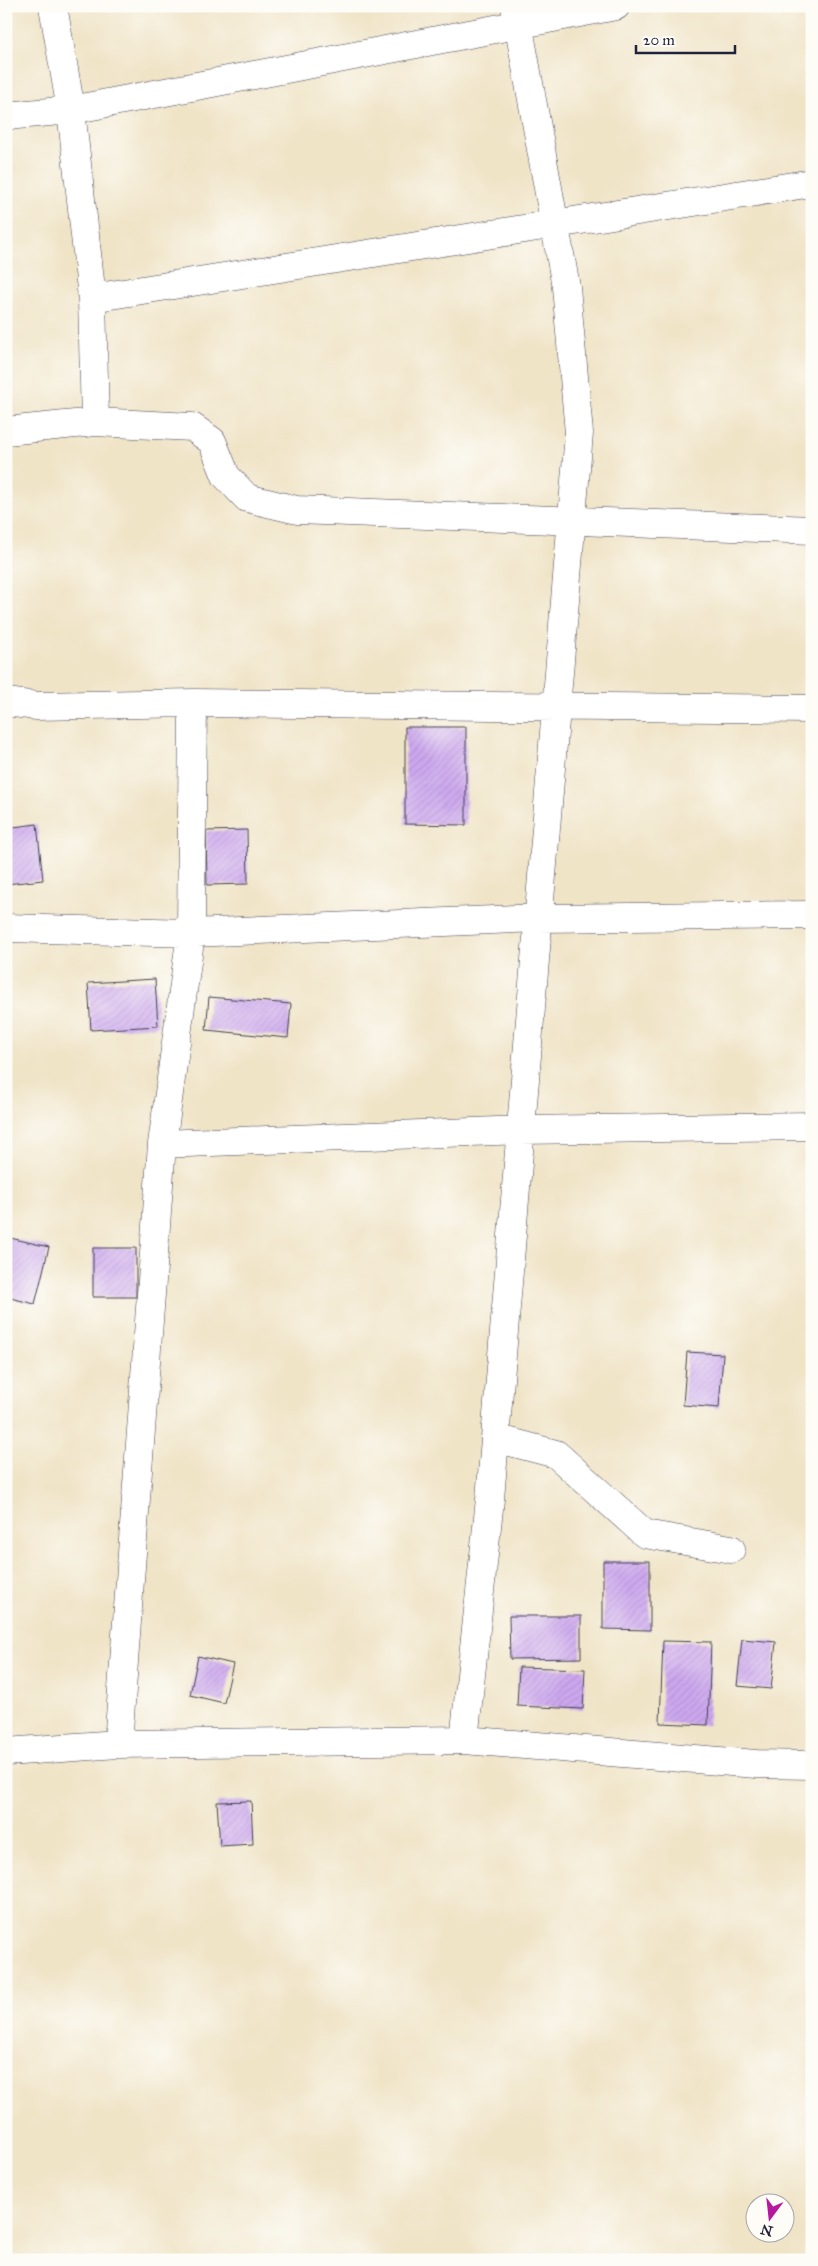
<svg xmlns="http://www.w3.org/2000/svg" width="818" height="2266" font-family="'IM FELL Great Primer',serif">
<style>
.building{fill:url(#building-hatch)}
.lines{fill:none;stroke-linecap:round;stroke-linejoin:round}
.minor-casing{stroke:#413f50;stroke-width:29}
.minor{stroke:#fff;stroke-width:28}
</style>
<defs>
<pattern id="building-hatch" width="6" height="6" patternUnits="userSpaceOnUse" patternTransform="scale(1.25)"><rect width="6" height="6" fill="#cda8ef"/><path d="M-1 1l2-2M0 6l6-6M5 7l2-2" fill="none" stroke="#b090ce"/></pattern>
</defs>
<rect width="100%" height="100%" fill="#fdfcf7"/>
<filter id="ink" filterUnits="userSpaceOnUse"><feTurbulence type="fractalNoise" baseFrequency=".02" numOctaves="2"/><feDisplacementMap in="SourceGraphic" scale="10" xChannelSelector="R" yChannelSelector="G"/><feConvolveMatrix kernelMatrix="1 2 1 2 8 2 1 2 1" color-interpolation-filters="sRGB"/></filter>
<filter id="wash" filterUnits="userSpaceOnUse"><feTurbulence type="fractalNoise" baseFrequency=".0096" numOctaves="4" result="noise"/><feDisplacementMap in="SourceGraphic" scale="20" xChannelSelector="R" yChannelSelector="G"/><feGaussianBlur stdDeviation="1.12" result="paint"/><feColorMatrix in="noise" values="0 0 0 0 0 0 0 0 0 0 0 0 0 0 0 0 0 1.4 0 .05"/><feComposite in="paint" operator="in"/></filter>
<g filter="url(#wash)">
<rect width="100%" height="100%" fill="#f0e4c7"/>
<g id="blocks">
<path class="building" d="M 405,727 L 466,727 L 466,825 L 405,824 Z
M 37,824 L 43,880 L 6,884 L 6,828 Z
M 247,830 L 248,884 L 207,885 L 206,831 Z
M 155,979 L 158,1026 L 91,1030 L 88,983 Z
M 209,997 L 291,1004 L 288,1038 L 206,1030 Z
M 6,1237 L 49,1247 L 35,1304 L 6,1297 Z
M 93,1248 L 136,1248 L 136,1297 L 93,1297 Z
M 687,1352 L 723,1354 L 719,1408 L 683,1405 Z
M 603,1561 L 650,1561 L 650,1630 L 603,1629 Z
M 509,1616 L 581,1616 L 581,1658 L 510,1659 Z
M 742,1639 L 776,1642 L 771,1689 L 737,1686 Z
M 663,1641 L 711,1642 L 708,1725 L 660,1723 Z
M 198,1656 L 233,1664 L 224,1703 L 190,1695 Z
M 519,1667 L 585,1669 L 583,1709 L 517,1706 Z
M 251,1801 L 253,1844 L 220,1846 L 217,1802 Z"/>
</g>
</g>
<g filter="url(#ink)">
<use href="#blocks" fill-opacity="0" stroke="#413f50" stroke-width="1"/>
<g class="lines">
<g class="minor-casing">
<path id="minor" d="M 6,116 L 71,110 L 616,6
M 92,298 L 812,183
M 95,422 L 192,427 L 212,441 L 226,476 L 247,498 L 297,510 L 812,530
M 6,431 L 95,422 L 92,298 L 71,110 L 53,6
M 6,702 L 37,706 L 193,703 L 812,709
M 6,928 L 191,933 L 538,918 L 812,915
M 162,1144 L 520,1130 L 812,1126
M 495,1438 L 556,1454 L 645,1534 L 731,1549
M 464,1740 L 756,1764 L 812,1765
M 118,1744 L 162,1144 L 191,933 L 193,703
M 6,1752 L 118,1744 L 464,1740 L 490,1499 L 579,433 L 566,287 L 515,6"/>
</g>
<use href="#minor" class="minor"/>
</g>
</g>
<rect width="818" height="2266" fill="none" stroke="#fdfcf7" stroke-width="25"/>
<g transform="translate(770 2218) rotate(195)"><circle r="24" fill="#fdfcf7" stroke="#a5a5ac"/>
<path d="M0-4L9 19L0 12L-9 19Z" fill="#b5179e"/>
<text y="-8" font-size="14" font-weight="bold" text-anchor="middle" fill="#22223b">N</text>
</g>
<path d="M636 45v8h99v-8" fill="none" stroke="#22223b" stroke-width="2.5"/>
<text x="643" y="45" font-size="15" fill="#22223b" stroke="#fdfcf7" stroke-width="4" paint-order="stroke">20 m</text>
</svg>
